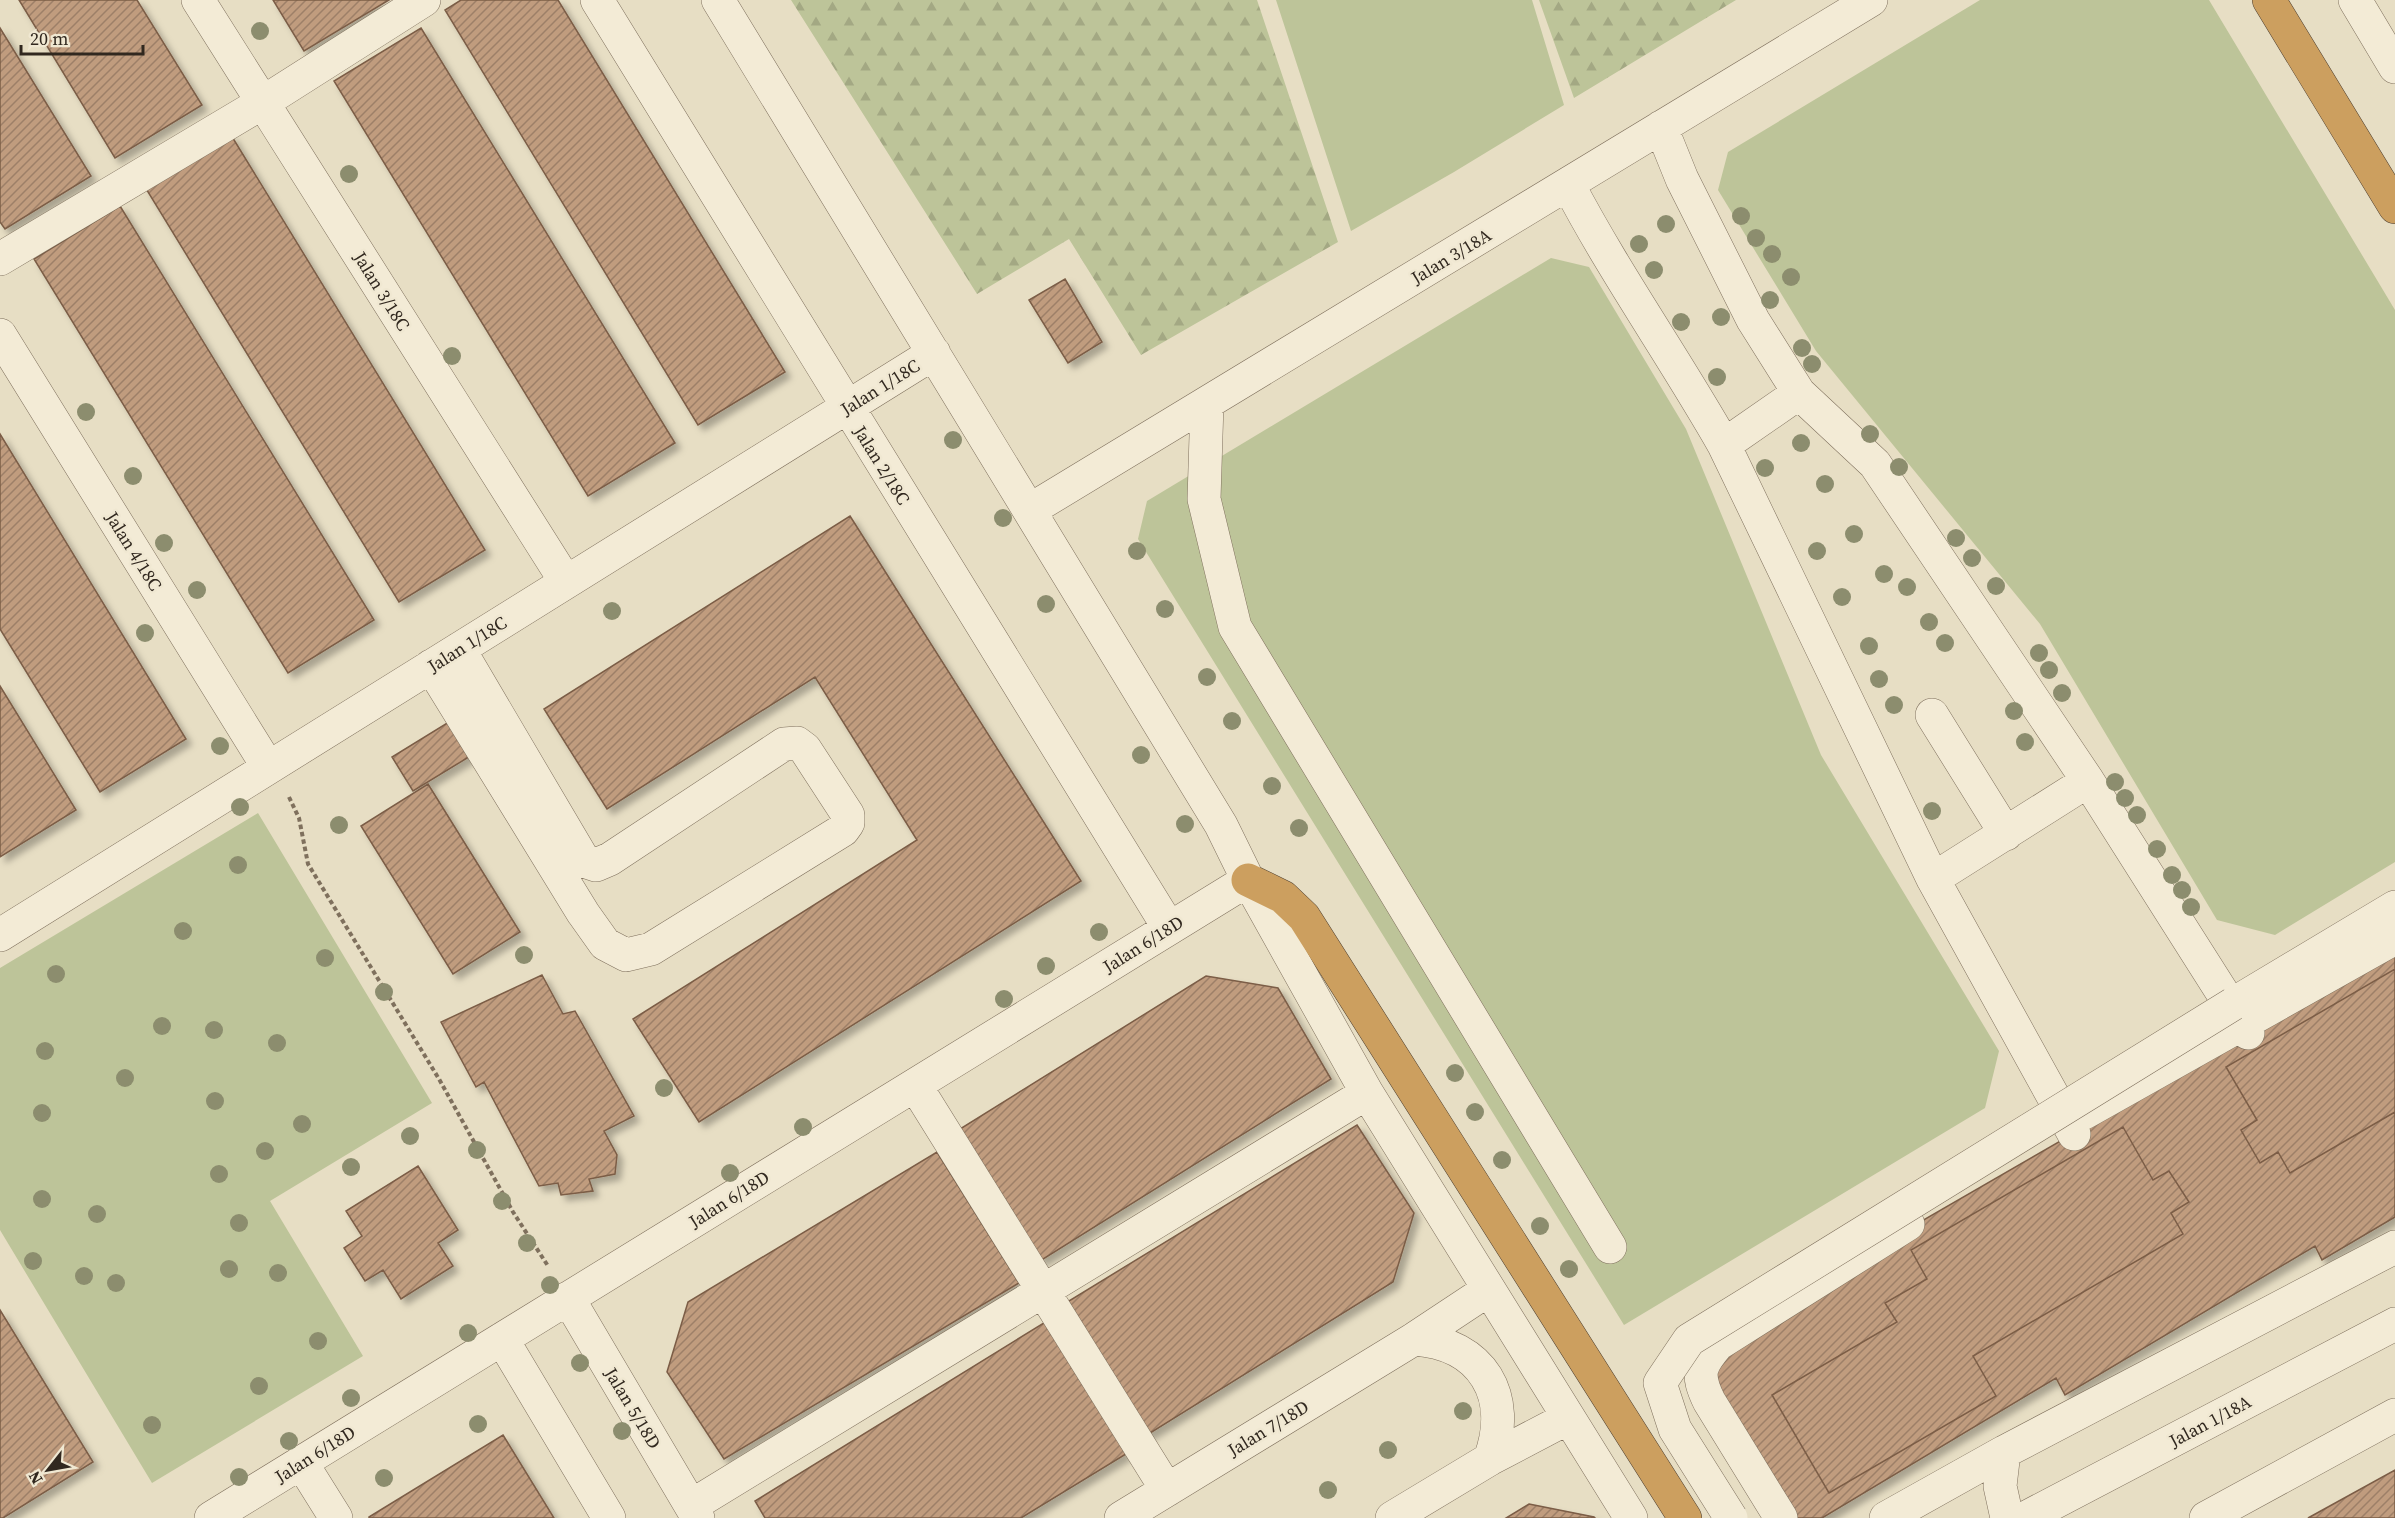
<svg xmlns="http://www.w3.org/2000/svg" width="2395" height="1518" font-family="'Source Serif 4',serif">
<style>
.green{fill:#bdc499}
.forest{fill:url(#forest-firs)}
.building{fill:url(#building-hatch);stroke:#7b5d46;stroke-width:1.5;filter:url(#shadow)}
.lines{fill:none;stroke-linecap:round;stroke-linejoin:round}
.minor-casing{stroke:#7f705d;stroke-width:34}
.highway-casing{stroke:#4e3f30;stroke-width:34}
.path{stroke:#7f705d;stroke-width:4;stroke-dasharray:4.5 3;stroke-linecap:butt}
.minor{stroke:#f3ebd6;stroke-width:33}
.highway{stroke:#cc9f5f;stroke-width:33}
.minor-bridge-casing{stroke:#7f705d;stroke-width:34;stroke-linecap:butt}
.minor-bridge{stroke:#f3ebd6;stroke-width:33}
.tree{fill:#8c8d6e}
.labels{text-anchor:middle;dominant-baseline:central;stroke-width:5;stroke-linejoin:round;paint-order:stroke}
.street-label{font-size:18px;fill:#31281f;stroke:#f0e8d2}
</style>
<defs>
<pattern id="forest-firs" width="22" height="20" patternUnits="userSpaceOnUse" patternTransform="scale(1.5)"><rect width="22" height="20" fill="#bdc499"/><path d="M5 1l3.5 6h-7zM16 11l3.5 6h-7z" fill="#a3a883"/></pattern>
<pattern id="building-hatch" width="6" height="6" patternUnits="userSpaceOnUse" patternTransform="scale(1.5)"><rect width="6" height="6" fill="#c09c7e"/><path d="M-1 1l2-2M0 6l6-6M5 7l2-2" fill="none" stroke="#9d7f67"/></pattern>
<filter id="shadow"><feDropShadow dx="5.5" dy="5.5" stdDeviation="3" flood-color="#0004"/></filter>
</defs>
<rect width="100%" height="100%" fill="#e7dec4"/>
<path class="green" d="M 1276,0 L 1532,0 L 1564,105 L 1454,172 L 1351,231 Z
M 1980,0 L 2209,0 L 2395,310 L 2395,862 L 2275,935 L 2217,920 L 2040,624 L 1816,351 L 1718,190 L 1728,152 Z
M 1551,258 L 1589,267 L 1686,429 L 1821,755 L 1999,1051 L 1985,1108 L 1624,1325 L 1138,539 L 1147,501 Z
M 258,813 L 432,1103 L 270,1201 L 363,1356 L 152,1483 L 0,1230 L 0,968 Z"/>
<path class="forest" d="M 791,0 L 1257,0 L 1338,242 L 1141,355 L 1069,239 L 977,294 Z
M 1539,0 L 1736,0 L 1574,98 Z"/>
<path class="building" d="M 19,0 L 137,0 L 202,105 L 115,158 Z
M 273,0 L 389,0 L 304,51 Z
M 461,0 L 558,0 L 785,372 L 698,425 L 445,10 Z
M 0,28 L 91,176 L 5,229 L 0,222 Z
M 421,28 L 675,443 L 588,496 L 334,81 Z
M 231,135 L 485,550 L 399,602 L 145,187 Z
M 120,206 L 374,620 L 288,673 L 34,259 Z
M 1065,279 L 1102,342 L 1068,363 L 1029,300 Z
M 0,434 L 186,739 L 100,792 L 0,629 Z
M 850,516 L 1081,881 L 699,1122 L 633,1019 L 917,840 L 815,677 L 607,809 L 544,709 Z
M 0,686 L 76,810 L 0,857 Z
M 457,717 L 477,752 L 413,791 L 392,757 Z
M 428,784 L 520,932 L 453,974 L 361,826 Z
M 2395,948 L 2395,1217 L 2322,1260 L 2315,1246 L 2065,1395 L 2056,1378 L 1822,1518 L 1797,1518 L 1693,1353 Z
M 2395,969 L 2395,1112 L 2290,1173 L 2278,1152 L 2260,1163 L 2241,1130 L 2257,1120 L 2226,1067 Z
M 542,975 L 563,1014 L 575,1011 L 634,1116 L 604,1131 L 617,1155 L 615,1174 L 589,1179 L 593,1191 L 561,1195 L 558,1183 L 539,1186 L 484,1082 L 476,1087 L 441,1022 Z
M 1206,976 L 1278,988 L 1331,1079 L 1040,1261 L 960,1129 Z
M 1357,1125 L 1414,1213 L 1393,1282 L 1147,1435 L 1064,1304 Z
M 2123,1127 L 2153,1180 L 2169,1171 L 2189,1202 L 2171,1213 L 2183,1234 L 1973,1356 L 1996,1396 L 1829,1493 L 1772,1395 L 1897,1322 L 1885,1303 L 1927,1279 L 1911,1250 Z
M 937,1152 L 1019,1283 L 724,1459 L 667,1372 L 688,1302 Z
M 418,1166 L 458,1230 L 438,1243 L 453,1266 L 401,1299 L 383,1270 L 365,1281 L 344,1248 L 362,1236 L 346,1211 Z
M 0,1310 L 93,1462 L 3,1518 L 0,1518 Z
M 1047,1321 L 1126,1454 L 1021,1518 L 765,1518 L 755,1501 Z
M 503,1435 L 554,1518 L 369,1518 L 369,1517 Z
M 2395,1470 L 2395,1518 L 2308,1518 Z
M 1529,1504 L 1594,1517 L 1595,1518 L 1506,1518 Z"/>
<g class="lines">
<g class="minor-casing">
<path id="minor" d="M 198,0 L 566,582
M 597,0 L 1169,928
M 718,0 L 1221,825 L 1248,880 L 1367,1093 L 1631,1518
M 2355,0 L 2395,67
M 1661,127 L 1682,179 L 1753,320 L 1799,393 L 1875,464 L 2088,781 L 2248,1033
M 1568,184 C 1615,274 1674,357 1724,445 L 1933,879 L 2074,1134
M 0,259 L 262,103 L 424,0
M 0,335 L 268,767
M 1207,404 L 1204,499 L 1235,627 L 1610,1247
M 1724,445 L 1799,393
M 1030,510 L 1871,0
M 431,666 L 583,913 L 605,944 L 626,955 L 651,949 L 843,830 L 848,823 L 848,815 L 805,749 L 797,743 L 784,744 L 610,859 L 596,865 L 584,861 L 459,649
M 1932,715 L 2006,834
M 1933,879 L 2088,781
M 0,935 L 934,353
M 2233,1004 L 2395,907
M 915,1085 L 1167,1490
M 2084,1113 L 2395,938
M 568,1298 L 698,1518
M 502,1339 L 609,1518
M 1414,1339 C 1483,1344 1513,1396 1490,1459
M 2004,1452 L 2000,1486 L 2007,1518
M 301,1462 L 336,1518
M 691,1506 L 1367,1093
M 211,1518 L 1248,880
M 1121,1518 L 1414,1339 L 1488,1290
M 1392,1518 L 1490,1459 L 1568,1418
M 1781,1518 L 1709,1401 C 1696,1374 1699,1366 1718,1344 L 1908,1224
M 1886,1518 L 2004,1452 L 2395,1247
M 2025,1518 L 2395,1324
M 2206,1518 L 2395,1415"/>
</g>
<g class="highway-casing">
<path id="highway" d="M 2269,0 L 2395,207
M 1248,880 L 1283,897 L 1304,917 L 1685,1518"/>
</g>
<path class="path" d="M 289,797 L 299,818 L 308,864 L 439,1079 L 513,1212 L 548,1266"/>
<use href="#minor" class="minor"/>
<use href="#highway" class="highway"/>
<g class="minor-bridge-casing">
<path id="minor-bridge" d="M 1731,1518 L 1675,1429 L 1660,1383 L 1689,1340 L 2233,1004"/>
</g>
<use href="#minor-bridge" class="minor-bridge"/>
</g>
<g class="tree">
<circle cx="260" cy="31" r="9"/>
<circle cx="349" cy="174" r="9"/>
<circle cx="1741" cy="216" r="9"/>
<circle cx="1666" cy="224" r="9"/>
<circle cx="1756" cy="238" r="9"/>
<circle cx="1639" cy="244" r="9"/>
<circle cx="1772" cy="254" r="9"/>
<circle cx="1654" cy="270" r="9"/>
<circle cx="1791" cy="277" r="9"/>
<circle cx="1770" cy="300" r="9"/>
<circle cx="1721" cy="317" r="9"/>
<circle cx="1681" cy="322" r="9"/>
<circle cx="1802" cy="348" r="9"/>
<circle cx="452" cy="356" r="9"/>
<circle cx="1812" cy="364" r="9"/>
<circle cx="1717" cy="377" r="9"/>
<circle cx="86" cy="412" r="9"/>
<circle cx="1870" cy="434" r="9"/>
<circle cx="953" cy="440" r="9"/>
<circle cx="1801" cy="443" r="9"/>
<circle cx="1899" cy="467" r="9"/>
<circle cx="1765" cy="468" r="9"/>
<circle cx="133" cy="476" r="9"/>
<circle cx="1825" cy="484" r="9"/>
<circle cx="1003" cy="518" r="9"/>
<circle cx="1854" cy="534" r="9"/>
<circle cx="1956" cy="538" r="9"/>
<circle cx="164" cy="543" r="9"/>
<circle cx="1137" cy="551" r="9"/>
<circle cx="1817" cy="551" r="9"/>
<circle cx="1972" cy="558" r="9"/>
<circle cx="1884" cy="574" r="9"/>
<circle cx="1996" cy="586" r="9"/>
<circle cx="1907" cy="587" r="9"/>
<circle cx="197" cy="590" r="9"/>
<circle cx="1842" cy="597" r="9"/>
<circle cx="1046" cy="604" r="9"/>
<circle cx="1165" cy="609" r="9"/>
<circle cx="612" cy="611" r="9"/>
<circle cx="1929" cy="622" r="9"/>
<circle cx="145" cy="633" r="9"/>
<circle cx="1945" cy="643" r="9"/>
<circle cx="1869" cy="646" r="9"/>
<circle cx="2039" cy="653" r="9"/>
<circle cx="2049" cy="670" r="9"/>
<circle cx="1207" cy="677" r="9"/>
<circle cx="1879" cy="679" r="9"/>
<circle cx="2062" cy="693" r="9"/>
<circle cx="1894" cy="705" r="9"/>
<circle cx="2014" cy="711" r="9"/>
<circle cx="1232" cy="721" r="9"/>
<circle cx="2025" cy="742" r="9"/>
<circle cx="220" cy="746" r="9"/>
<circle cx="1141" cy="755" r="9"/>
<circle cx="2115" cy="782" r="9"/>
<circle cx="1272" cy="786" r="9"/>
<circle cx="2125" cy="798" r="9"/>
<circle cx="240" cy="807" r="9"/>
<circle cx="1932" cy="811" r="9"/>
<circle cx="2137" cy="815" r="9"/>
<circle cx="1185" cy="824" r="9"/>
<circle cx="339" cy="825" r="9"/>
<circle cx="1299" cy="828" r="9"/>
<circle cx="2157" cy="849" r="9"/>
<circle cx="238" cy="865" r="9"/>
<circle cx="2172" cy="875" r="9"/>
<circle cx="2182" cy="890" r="9"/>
<circle cx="2191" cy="907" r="9"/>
<circle cx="183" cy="931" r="9"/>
<circle cx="1099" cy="932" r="9"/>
<circle cx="524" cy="955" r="9"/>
<circle cx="325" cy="958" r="9"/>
<circle cx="1046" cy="966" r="9"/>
<circle cx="56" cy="974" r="9"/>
<circle cx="384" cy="992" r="9"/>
<circle cx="1004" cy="999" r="9"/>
<circle cx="162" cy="1026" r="9"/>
<circle cx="214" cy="1030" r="9"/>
<circle cx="277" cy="1043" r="9"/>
<circle cx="45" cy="1051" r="9"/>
<circle cx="1455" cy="1073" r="9"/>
<circle cx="125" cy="1078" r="9"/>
<circle cx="664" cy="1088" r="9"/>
<circle cx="215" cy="1101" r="9"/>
<circle cx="1475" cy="1112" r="9"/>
<circle cx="42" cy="1113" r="9"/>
<circle cx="302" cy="1124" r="9"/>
<circle cx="803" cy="1127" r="9"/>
<circle cx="410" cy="1136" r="9"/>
<circle cx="477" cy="1150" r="9"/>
<circle cx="265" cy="1151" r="9"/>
<circle cx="1502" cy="1160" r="9"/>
<circle cx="351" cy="1167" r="9"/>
<circle cx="730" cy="1173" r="9"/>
<circle cx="219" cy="1174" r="9"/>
<circle cx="42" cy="1199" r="9"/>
<circle cx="502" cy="1201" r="9"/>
<circle cx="97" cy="1214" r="9"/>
<circle cx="239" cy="1223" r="9"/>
<circle cx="1540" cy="1226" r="9"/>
<circle cx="527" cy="1243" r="9"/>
<circle cx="33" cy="1261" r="9"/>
<circle cx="229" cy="1269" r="9"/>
<circle cx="1569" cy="1269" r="9"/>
<circle cx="278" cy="1273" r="9"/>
<circle cx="84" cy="1276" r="9"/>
<circle cx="116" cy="1283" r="9"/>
<circle cx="550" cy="1285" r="9"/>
<circle cx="468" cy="1333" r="9"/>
<circle cx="318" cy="1341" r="9"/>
<circle cx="580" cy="1363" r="9"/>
<circle cx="259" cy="1386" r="9"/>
<circle cx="351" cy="1398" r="9"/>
<circle cx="1463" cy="1411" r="9"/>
<circle cx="478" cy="1424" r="9"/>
<circle cx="152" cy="1425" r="9"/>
<circle cx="622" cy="1431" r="9"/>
<circle cx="289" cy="1441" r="9"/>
<circle cx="1388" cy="1450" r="9"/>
<circle cx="239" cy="1477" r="9"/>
<circle cx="384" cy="1478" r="9"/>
<circle cx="1328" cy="1490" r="9"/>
</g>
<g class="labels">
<g class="street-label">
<text transform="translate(1451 256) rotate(-31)">Jalan 3/18A</text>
<text transform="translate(382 291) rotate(58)">Jalan 3/18C</text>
<text transform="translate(880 387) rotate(-32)">Jalan 1/18C</text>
<text transform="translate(882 465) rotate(58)">Jalan 2/18C</text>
<text transform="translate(134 551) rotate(58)">Jalan 4/18C</text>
<text transform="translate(467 644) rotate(-32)">Jalan 1/18C</text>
<text transform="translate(1143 944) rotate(-32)">Jalan 6/18D</text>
<text transform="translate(729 1199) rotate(-32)">Jalan 6/18D</text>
<text transform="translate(633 1408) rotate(59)">Jalan 5/18D</text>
<text transform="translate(2210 1421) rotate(-28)">Jalan 1/18A</text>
<text transform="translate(1268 1428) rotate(-31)">Jalan 7/18D</text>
<text transform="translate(315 1454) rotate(-32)">Jalan 6/18D</text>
</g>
</g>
<g transform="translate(48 1470) rotate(239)" stroke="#f0e8d2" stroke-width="4.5" paint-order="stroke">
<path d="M0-4.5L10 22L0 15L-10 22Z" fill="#31281f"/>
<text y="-9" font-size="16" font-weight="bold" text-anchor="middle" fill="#31281f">N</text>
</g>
<path d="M21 45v9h122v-9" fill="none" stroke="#31281f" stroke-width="3"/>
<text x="30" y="45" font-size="18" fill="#31281f" stroke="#f0e8d2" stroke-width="4.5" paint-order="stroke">20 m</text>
</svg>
